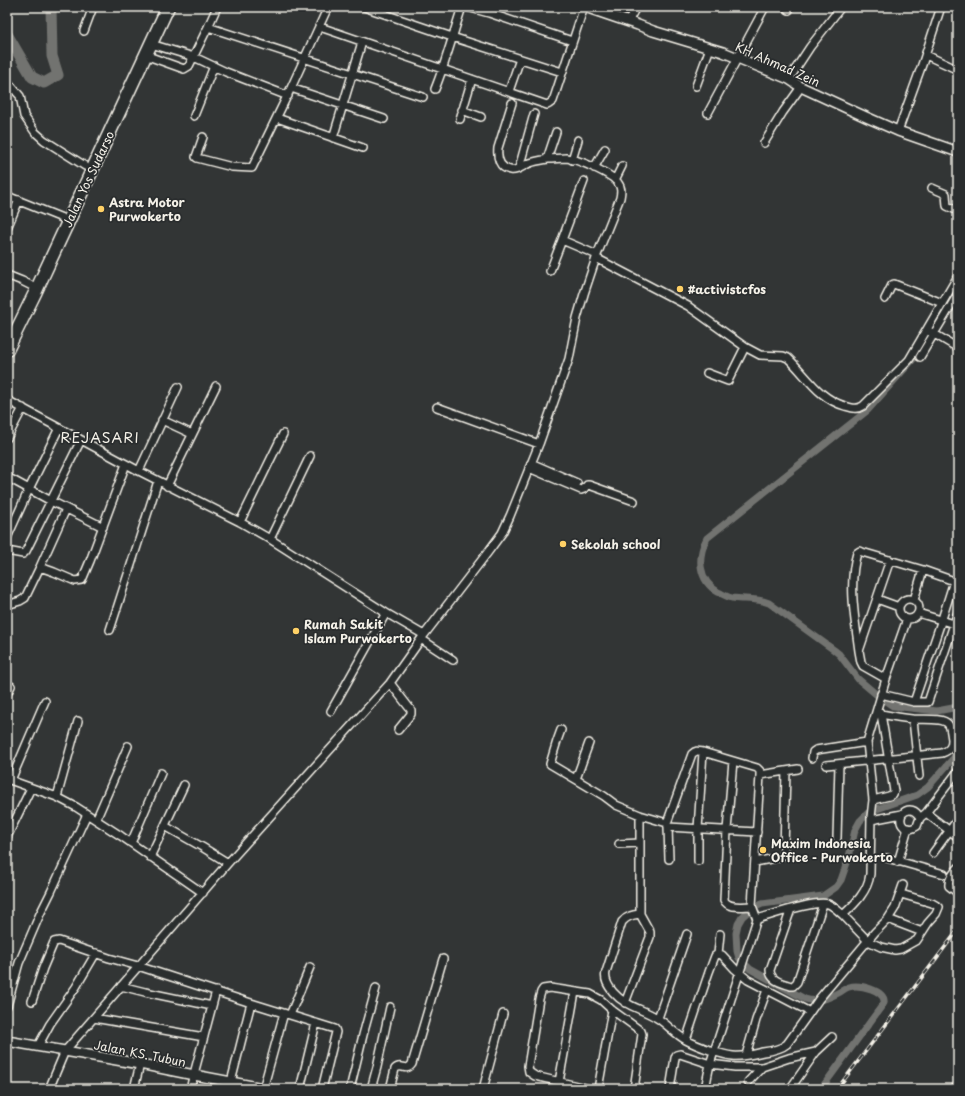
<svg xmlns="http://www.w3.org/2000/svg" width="965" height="1096" font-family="'Playpen Sans',sans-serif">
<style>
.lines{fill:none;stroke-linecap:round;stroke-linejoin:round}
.canal{stroke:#727370;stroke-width:7}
.river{stroke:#727370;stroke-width:11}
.minor-casing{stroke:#f4f1e8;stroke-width:10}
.tertiary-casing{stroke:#f4f1e8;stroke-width:12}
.trunk-casing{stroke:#f4f1e8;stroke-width:15}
.minor{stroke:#2a2d2e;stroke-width:7}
.tertiary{stroke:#2a2d2e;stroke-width:9}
.trunk{stroke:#2a2d2e;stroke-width:12}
.rail-casing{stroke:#f4f1e8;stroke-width:3.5}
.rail{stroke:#2a2d2e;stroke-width:2;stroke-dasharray:6;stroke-linecap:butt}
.poi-dot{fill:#ffd166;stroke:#2a2d2e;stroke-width:1.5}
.labels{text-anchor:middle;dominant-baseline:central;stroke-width:3.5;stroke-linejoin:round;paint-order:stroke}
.street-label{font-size:12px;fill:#f4f1e8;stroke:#2a2d2e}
.poi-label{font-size:12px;font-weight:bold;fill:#f4f1e8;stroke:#2a2d2e;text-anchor:start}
.quarter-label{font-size:14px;letter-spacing:1px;fill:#f4f1e8;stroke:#2a2d2e}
</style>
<rect width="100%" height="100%" fill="#323535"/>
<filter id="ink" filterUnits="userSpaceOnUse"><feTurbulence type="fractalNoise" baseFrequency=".025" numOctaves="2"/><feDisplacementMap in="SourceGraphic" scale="8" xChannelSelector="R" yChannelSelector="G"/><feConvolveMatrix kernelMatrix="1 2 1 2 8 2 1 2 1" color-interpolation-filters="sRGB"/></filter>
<g filter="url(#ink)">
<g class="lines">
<path class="canal" d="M 958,284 L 917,355 L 868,410 L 707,538 C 697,557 698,580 718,592 C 723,594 727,597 732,598 C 745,600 757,598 769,603 L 834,650 L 839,654 L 858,679 L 877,695 L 893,706 L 937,711 L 958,707
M 821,1089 L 884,1003 C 886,990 859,984 849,987 C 846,988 843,990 840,992 C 828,998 819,1003 805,999 L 750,969 L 739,958 L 737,951 L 736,933 L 738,924 L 742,917 L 751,909 L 762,904 L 823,896 L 836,887 L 841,880 L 849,857 L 855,830 L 860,821 L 868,813 L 877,809 L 917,795 L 928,787 L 958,753"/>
<path class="river" d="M 7,34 L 32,77 L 44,83 L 58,75 L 52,56 L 51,7"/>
<g class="minor-casing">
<path id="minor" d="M 364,7 L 452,37 L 562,72
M 467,7 L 489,13 L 572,41
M 785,7 L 789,10
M 628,22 L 636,7
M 208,27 L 423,97
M 320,27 L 547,105 L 549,104 L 553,101 L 584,7
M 84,31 L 93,7
M 151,44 L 194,57 L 226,72 L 288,96
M 145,55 L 184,69 L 189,66 L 208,27 L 217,7
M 926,55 L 956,69
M 789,79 L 810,47 L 841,7
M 7,81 L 20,96 L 24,116 L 35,132 L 44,140 L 85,166
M 696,86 L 710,48
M 291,88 L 384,119
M 435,89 C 446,62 453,34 462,7
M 509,91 L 520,59
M 462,110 L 481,117
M 708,113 L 765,7
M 194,116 L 214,66
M 277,118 L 363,148
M 460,119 L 472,79
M 898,131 L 923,62 L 941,7
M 203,137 L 196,157 L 197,158 L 232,167 L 252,168 L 291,88 L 328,7
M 333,138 L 362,42
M 764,143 L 783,112 L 801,87
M 547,159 L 556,132
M 572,160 L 578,140
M 519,168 L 534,114
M 594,168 L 605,149
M 615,180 L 622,166
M 584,181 L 562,240 L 597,255
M 932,188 L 946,194 L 947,206 L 958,211
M 7,196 L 62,218
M 7,228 L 19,200
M 596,258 L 688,306 L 745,347 L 728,381 L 707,373
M 550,271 L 562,240
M 7,275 L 22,281 L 30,285
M 885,299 L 892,285 L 894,284 L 942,303
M 931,332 L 958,348
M 745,347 L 760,355 L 783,356 L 788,358 C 807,376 819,399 845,406 C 852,408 857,410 863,406 L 909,360 L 958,276
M 920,357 L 958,294
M 7,400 L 139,471 L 240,522 L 270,539 L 386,613 L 424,635
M 437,407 L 539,444
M 162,420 L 192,434
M 7,438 L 23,408
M 531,463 L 577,483
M 529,468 L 581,490 L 584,489 L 587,485 L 589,485 L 634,501
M 139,471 L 178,387
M 7,477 L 51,501 L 103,527
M 167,486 L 216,386
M 240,522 L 283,434
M 7,538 L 29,489 L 59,428
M 270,539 L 310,456
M 7,551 L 23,554 L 26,551 L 81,440
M 40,567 L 66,509
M 877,599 L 899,607
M899 609a10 10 0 1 1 20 0a10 10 0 1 1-20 0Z
M 914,600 L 923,570
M 7,605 L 20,601 L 25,598 L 40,567 L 54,572 L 75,581 L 82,580 L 90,561 L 126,464
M 918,613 L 954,624
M 110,630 L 158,481
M 421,639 L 453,660
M 859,651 C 855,620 848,583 857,553 L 860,551 L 862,552 L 923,570 L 954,581 L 958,584
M 886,679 L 863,666 L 861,662 L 859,651 L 890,560
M 390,683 L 411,710 L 411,714 L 398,730
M 7,694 L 11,686
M 881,694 L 914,702 L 928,702 L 958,612
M 914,702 L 942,619 L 954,581
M 331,711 L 386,613
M 913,720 L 919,776
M 561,730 L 557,741 L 550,764 L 604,796 L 616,805 L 640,815 L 667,823 L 668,827 L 757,832
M 812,758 L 813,752 L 816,750 L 867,742
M 733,761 L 727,830 L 724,900 C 728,909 743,906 752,906
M 826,765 L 942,753 C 950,750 952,747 952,739 C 951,735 951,727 948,724 C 943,717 920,720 912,719 C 901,718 891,716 881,714
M 760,775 L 798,769
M 7,779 L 57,797 L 76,807 L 121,836 L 203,893
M 576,779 L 589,743
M 11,780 L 45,701
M 57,797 L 78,721
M 873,800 L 889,796 L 893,794 L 894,791 L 881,714 L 879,711
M 926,813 L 958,837
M 902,814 C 898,825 906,833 917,826 L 920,818 L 926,813 L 958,771
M 96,820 L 128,746
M 871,820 L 902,814 C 909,807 916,810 920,818
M 667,823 L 692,754 C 696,750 698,751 703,752 L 757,768 L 760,771 L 760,775 L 752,906 L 757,919 L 710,1064 L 705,1089
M 165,826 L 202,847 L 228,863
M 668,827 L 669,859
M 7,837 L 31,788
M 837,838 L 839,764
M 131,843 L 161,773
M 619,844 L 640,843
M 933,853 L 958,819
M 150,857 L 184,785
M 887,858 L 944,874
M 698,861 L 698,829 L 703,752
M 755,862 L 776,858 L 782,856 L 784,851 L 786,771
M 898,862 L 908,828
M 958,868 C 954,873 948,879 949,886 L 958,893
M 791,909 L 770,970 C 770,981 783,983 791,986 L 793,986 L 797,982 L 823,904
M 640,914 C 632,915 627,916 622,922 L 606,972 C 604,980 608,986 613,992 C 626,1007 641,1008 657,1018 C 667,1024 675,1034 686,1040 C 697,1046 722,1055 733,1056 C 743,1057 754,1054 763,1052 C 771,1051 781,1049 787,1044 L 810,1012 L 819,999 L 875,932 L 888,919 L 895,908 L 903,885
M 843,915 L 868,941 L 881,947 L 895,950 L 901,949 L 917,940 L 928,923 L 936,914 L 939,907 L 932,903 L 901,894
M 757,919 C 772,915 815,900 828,904 C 834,906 838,911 843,915 C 855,904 868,891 870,874 L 871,817 L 873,800 L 867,742 L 886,679 L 907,619
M 888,919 L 922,932
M 718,954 L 722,955 L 735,969 L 748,980 L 810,1012
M 121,986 L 145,992 L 212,1006
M 32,1001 L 43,968 L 54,942 L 59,941 L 109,958 L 138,966 L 251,1003
M 625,1003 L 650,937 L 650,932 L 640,914 L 640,815
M 7,1006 L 19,963 L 40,914 L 51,892 L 87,814
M 290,1015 L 310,967
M 94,1018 L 204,1037
M 658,1018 L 687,934
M 686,1040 L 709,972 L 715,956 L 718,954 L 720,934
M 38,1046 L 50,1024 L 76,987 L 96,953
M 746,1055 L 756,1020 L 767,990
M 231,1082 L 251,1003 L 335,1029 L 336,1032 L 322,1089
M 559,1082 L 575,992
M 748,1082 L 762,1067 L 789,1058 L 816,1052
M 49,1089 L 65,1051 L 228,863 L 390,683 L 421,639 L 488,552 L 502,533 L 510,516 L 539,444 L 564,373 L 569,359 L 577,318 L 584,294 L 597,255 L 620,198 C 621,193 622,188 618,183 C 612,174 578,159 566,158 C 560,158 554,159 548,159 C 542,160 535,161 530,163 C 524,165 516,172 510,170 C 499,168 497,157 498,148 L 512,103
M 134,1089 L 140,1064
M 190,1089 L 216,991
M 263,1089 L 284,1013
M 300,1089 L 316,1023
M 350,1089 L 363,1035 L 376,988
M 371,1089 L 377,1067 L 390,1007
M 390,1089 L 395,1069 C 401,1062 406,1073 412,1064 L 443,959
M 483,1089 L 503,1014
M 590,1089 L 535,1076 L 529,1072 L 528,1066 L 539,999 L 541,992 L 543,989 L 550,988 L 590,994 L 601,1000 L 612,1010 L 641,1031 L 642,1034 L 634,1089
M 598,1089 L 612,1010
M 670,1089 L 675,1058 L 676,1055 L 680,1054 L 710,1064 L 735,1067 L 762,1067
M 790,1089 L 816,1052 L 832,1037
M 954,1089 L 955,1088 L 958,1089"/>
</g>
<g class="tertiary-casing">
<path id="tertiary" d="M 585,7 L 638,25 L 653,31 L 723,52 L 789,79 L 801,87 L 866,117 L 898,131 L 958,152
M 7,1041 L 140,1064 L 194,1075 L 269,1089"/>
</g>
<g class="trunk-casing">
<path id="trunk" d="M 7,350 L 35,293 L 168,7"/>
</g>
<use href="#minor" class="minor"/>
<use href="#tertiary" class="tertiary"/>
<use href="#trunk" class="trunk"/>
<g class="rail-casing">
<path id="rail" d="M 837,1089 L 958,930"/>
</g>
<use href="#rail" class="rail"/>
</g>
</g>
<g class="poi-dot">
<circle cx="101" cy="209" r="4"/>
<circle cx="680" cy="289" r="4"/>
<circle cx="563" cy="544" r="4"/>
<circle cx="296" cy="631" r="4"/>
<circle cx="763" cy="850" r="4"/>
</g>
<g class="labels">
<g class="street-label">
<text transform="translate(778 64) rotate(24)">KH Ahmad Zein</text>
<text transform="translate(88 179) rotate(-65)">Jalan Yos Sudarso</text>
<text transform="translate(140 1053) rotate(11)">Jalan KS. Tubun</text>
</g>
<g class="poi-label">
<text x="109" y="202">Astra Motor<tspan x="109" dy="14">Purwokerto</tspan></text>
<text x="688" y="289">#activistcfos</text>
<text x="571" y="544">Sekolah school</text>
<text x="304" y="624">Rumah Sakit<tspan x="304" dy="14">Islam Purwokerto</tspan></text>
<text x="771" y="843">Maxim Indonesia<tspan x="771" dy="14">Office - Purwokerto</tspan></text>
</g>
<g class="quarter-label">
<text x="100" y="437">REJASARI</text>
</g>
</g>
<rect width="965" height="1096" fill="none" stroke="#2a2d2e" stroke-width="24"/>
<rect x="12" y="12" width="941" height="1072" fill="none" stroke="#f4f1e8" stroke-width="1.5" filter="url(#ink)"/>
</svg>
